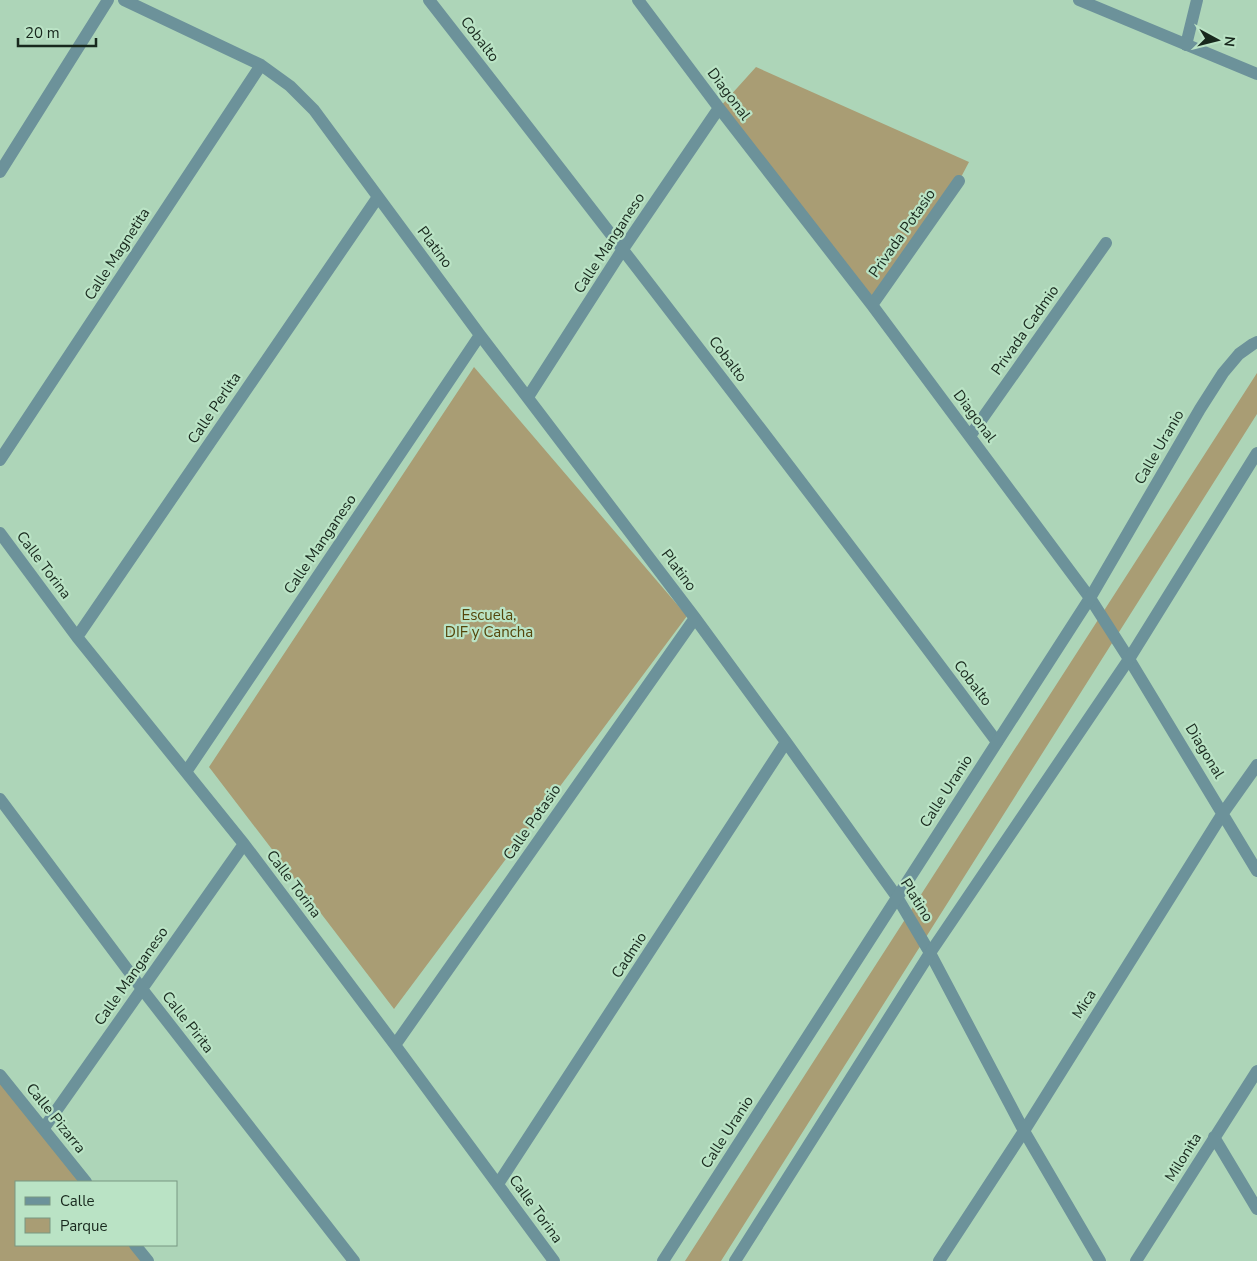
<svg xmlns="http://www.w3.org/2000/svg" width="1257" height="1261" font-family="'Nunito Sans',sans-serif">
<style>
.green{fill:#a99d74}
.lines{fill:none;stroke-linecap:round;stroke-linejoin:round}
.service{stroke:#6c929a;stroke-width:12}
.minor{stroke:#6c929a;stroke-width:12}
.tertiary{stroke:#6c929a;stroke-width:12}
.labels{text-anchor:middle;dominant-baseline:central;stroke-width:4.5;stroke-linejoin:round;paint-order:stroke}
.street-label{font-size:15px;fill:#18281d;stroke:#bae3c5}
.park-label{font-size:15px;fill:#55460b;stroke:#bae3c5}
</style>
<rect width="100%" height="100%" fill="#add5b8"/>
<path class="green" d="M 756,67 L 969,162 L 959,181 L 872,305 L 719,108 Z
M 474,367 L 687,616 L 394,1009 L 209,767 Z
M 1257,373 L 1257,414 L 721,1261 L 685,1261 Z
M 0,1075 L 85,1182 L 16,1182 L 16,1245 L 135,1245 L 148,1261 L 0,1261 Z"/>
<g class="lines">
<path class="service" d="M 1186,45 L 1197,0"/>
<path class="minor" d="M 124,0 L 261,65 L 290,86 L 314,110 L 480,335 L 695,618 L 786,742 L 897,897 L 930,953 L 1024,1131 L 1100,1261
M 429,0 C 621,246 811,492 997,742
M 638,0 L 719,108 L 872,305 L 1090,598 L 1129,659 L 1257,871
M 0,172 L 108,0
M 872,305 L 959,181
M 528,397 L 623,249 L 719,108
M 970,436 L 1106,243
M 0,460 L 261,65
M 0,533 L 77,637 L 244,844 L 395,1045 L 554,1261
M 77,637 L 378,197
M 186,772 L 480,335
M 0,799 L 142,989 L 354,1261
M 395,1045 L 695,618
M 0,1075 L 86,1182
M 44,1128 L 244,844
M 1214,1137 L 1257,1209
M 498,1184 L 786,742
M 135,1245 L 148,1261
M 939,1261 L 1024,1131 L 1223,813 L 1257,765
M 1136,1261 L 1257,1071"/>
<path class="tertiary" d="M 1079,0 L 1257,74
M 663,1261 L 1090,598 L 1200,409 L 1223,373 L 1239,354 L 1253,344 L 1257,342
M 735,1261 L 930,953 L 1129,659 L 1257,453"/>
</g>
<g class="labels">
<g class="street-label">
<text transform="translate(480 39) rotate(52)">Cobalto</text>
<text transform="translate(729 94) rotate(53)">Diagonal</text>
<text transform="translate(902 233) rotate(-55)">Privada Potasio</text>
<text transform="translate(609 243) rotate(-57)">Calle Manganeso</text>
<text transform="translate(435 247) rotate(53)">Platino</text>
<text transform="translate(117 254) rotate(-57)">Calle Magnetita</text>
<text transform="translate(1025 330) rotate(-55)">Privada Cadmio</text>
<text transform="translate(728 359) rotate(53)">Cobalto</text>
<text transform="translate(214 408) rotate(-56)">Calle Perlita</text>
<text transform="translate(975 416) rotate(53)">Diagonal</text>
<text transform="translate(1159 447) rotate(-60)">Calle Uranio</text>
<text transform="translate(320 544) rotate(-56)">Calle Manganeso</text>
<text transform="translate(44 565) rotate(53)">Calle Torina</text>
<text transform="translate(679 570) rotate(53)">Platino</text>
<text transform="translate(973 683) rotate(53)">Cobalto</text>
<text transform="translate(1205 751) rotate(59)">Diagonal</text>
<text transform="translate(946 791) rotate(-57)">Calle Uranio</text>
<text transform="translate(532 822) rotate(-55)">Calle Potasio</text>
<text transform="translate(294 884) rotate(53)">Calle Torina</text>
<text transform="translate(917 900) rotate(58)">Platino</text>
<text transform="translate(629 955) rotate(-57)">Cadmio</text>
<text transform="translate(131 976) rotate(-55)">Calle Manganeso</text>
<text transform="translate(1084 1004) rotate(-58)">Mica</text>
<text transform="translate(188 1022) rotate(52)">Calle Pirita</text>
<text transform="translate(56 1118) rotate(51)">Calle Pizarra</text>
<text transform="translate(727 1132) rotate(-57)">Calle Uranio</text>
<text transform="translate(1183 1157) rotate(-58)">Milonita</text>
<text transform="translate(536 1209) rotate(54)">Calle Torina</text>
</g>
<g class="park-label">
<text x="489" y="615">Escuela,<tspan x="489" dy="17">DIF y Cancha</tspan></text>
</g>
</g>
<rect x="15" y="1181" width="162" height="65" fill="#bae3c5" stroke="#799882"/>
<rect x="25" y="1197" width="25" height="8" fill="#6c929a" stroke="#799882"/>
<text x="60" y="1206" font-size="15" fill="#18281d">Calle</text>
<rect x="25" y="1218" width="25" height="15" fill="#a99d74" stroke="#799882"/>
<text x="60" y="1231" font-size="15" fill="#18281d">Parque</text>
<g transform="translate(1217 40) rotate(97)" stroke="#bae3c5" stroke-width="4" paint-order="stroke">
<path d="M0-4L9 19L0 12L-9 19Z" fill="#18281d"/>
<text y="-8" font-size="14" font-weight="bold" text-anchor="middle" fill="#18281d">N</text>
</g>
<path d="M18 38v8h78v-8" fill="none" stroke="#18281d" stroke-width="2.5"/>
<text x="25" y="38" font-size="15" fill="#18281d" stroke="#bae3c5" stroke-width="4" paint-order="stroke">20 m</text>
</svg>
